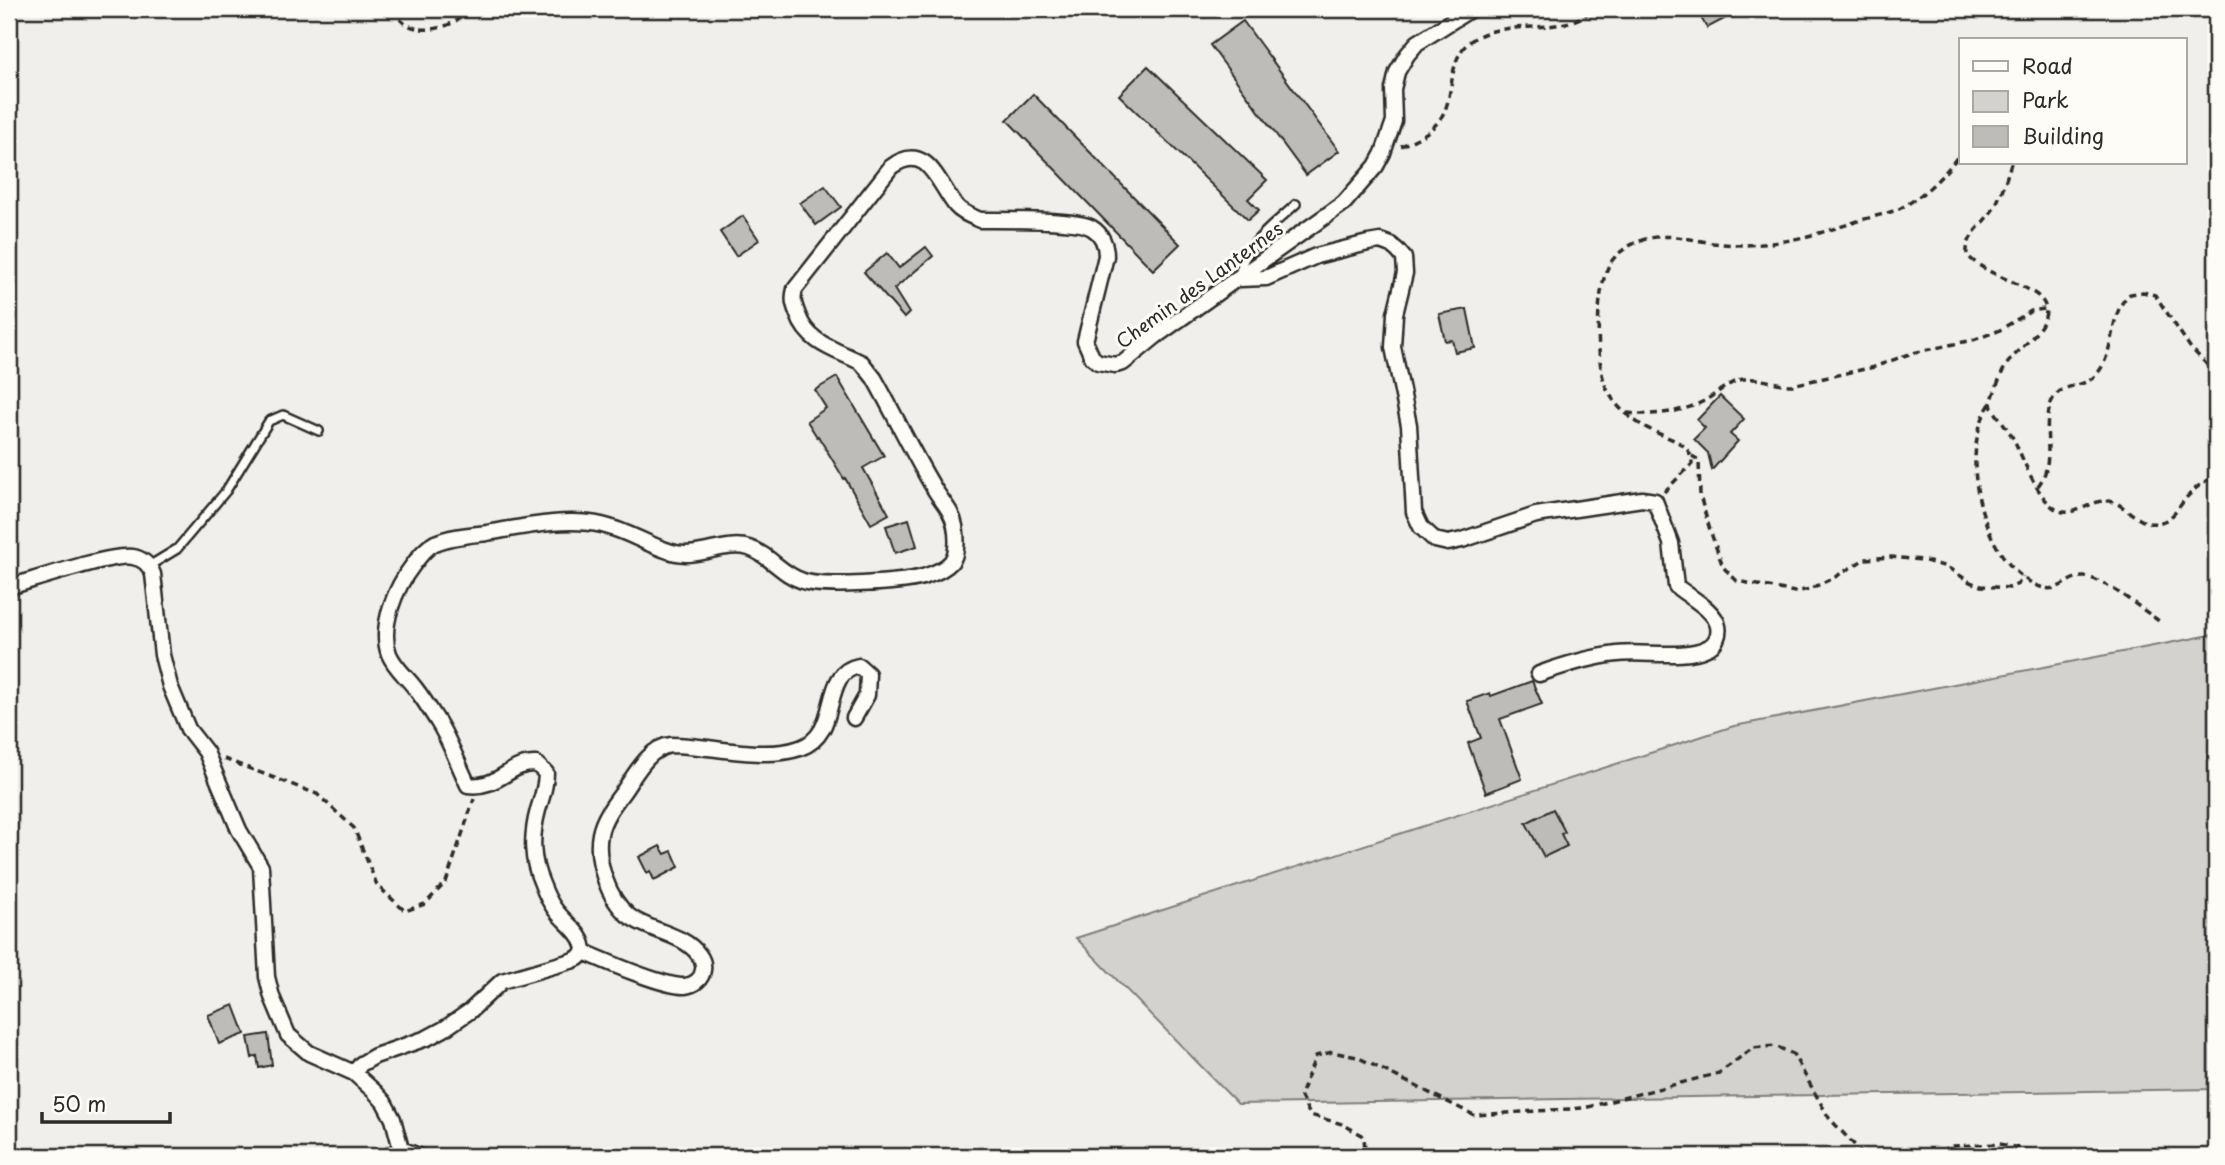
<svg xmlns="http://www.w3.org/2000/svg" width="2225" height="1165" font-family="'Playpen Sans',sans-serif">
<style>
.green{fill:#d3d2cf;stroke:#7f7e7d;stroke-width:2}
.building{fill:#bdbcb8;stroke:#2b2b2b;stroke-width:2}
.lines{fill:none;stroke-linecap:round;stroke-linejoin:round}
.lane-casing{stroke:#2b2b2b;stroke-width:12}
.street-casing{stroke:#2b2b2b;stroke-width:19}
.path{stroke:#2b2b2b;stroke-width:3.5;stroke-dasharray:7 5;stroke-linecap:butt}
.lane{stroke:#fdfcf7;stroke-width:7}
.street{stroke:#fdfcf7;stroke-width:14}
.labels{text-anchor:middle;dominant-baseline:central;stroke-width:6;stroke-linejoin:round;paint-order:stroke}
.street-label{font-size:19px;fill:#2b2b2b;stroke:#fdfcf7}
</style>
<rect width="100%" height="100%" fill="#f0efeb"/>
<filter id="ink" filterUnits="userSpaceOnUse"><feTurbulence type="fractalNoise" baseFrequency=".0143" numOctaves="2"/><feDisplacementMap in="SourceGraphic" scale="14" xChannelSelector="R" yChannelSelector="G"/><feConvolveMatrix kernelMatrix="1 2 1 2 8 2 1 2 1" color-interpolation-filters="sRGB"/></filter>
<g filter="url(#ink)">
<path class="green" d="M 2216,634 L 2216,1089 L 1238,1104 L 1076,938 L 1734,726 Z"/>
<path class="building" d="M 1696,9 L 1721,9 L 1726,18 L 1707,28 Z
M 1243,21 L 1339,151 L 1306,175 L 1210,45 Z
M 1148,66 L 1267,180 L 1248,199 L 1259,210 L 1248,220 L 1119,95 Z
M 1033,94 L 1180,244 L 1153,270 L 1007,120 Z
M 825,186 L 841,207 L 816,225 L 800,203 Z
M 743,216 L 759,240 L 736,256 L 720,232 Z
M 926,247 L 933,256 L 894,289 L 909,313 L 904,318 L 864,272 L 887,253 L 899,268 Z
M 1467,309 L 1475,348 L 1455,352 L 1452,340 L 1445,341 L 1439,314 Z
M 837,377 L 884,456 L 863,468 L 889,514 L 871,524 L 845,478 L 844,479 L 818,436 L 817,437 L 807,421 L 826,408 L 815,390 Z
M 1720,396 L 1744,419 L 1730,434 L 1738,441 L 1712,470 L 1708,453 L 1694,439 L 1705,428 L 1697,420 Z
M 909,519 L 917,546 L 895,553 L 886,526 Z
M 1532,681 L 1542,704 L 1500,719 L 1522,779 L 1486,793 L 1468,743 L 1481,738 L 1467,701 L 1490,693 L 1491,696 Z
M 1553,809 L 1565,832 L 1561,834 L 1567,846 L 1544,857 L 1526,823 Z
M 660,846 L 665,854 L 672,851 L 679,867 L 654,880 L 650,871 L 647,873 L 639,857 Z
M 234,1005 L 245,1034 L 219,1044 L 208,1015 Z
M 268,1034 L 272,1065 L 259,1068 L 257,1056 L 252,1058 L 248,1037 Z"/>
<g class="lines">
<g class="lane-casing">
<path id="lane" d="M 1239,276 C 1244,244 1274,225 1296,204
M 149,566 L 177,549 L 226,491 L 269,421 L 283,415 L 319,431"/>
</g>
<g class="street-casing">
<path id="street" d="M 1239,279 L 1266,278 L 1316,256 L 1368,243 L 1380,241 L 1391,245 L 1398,251 L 1404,258 L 1405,273 L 1395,314 L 1393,347 L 1409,425 L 1414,512 L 1421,527 L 1435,540 L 1448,543 L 1462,540 L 1536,515 L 1642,499 L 1655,501 L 1671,543 L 1676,586 C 1688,596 1715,610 1718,626 C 1720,635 1715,645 1707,648 C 1686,659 1642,651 1617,654 C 1590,657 1564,665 1539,674
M 9,587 C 34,580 112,553 133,557 C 144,559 149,565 153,574 L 162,655 L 170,686 L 188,729 L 206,752 L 239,830 L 261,867 L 267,977 L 272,997 L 288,1035 L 309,1053 L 354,1073 L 375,1092 L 384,1102 L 393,1119 L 401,1149
M 584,952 C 605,961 664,987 685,986 C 694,985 702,979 703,970 C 704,964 702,959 699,955 C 683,933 650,932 629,916 C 608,899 595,860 600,834 C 603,818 614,804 623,792 C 635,775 649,747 671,745 C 710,745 763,761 800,748 C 843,733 819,673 859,666 L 868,674 L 867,695 L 854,718
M 354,1073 L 361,1064 L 375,1056 L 427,1038 L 444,1029 L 470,1011 L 502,981 L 571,961 L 578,958 L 584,952 C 584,933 564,923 554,908 C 549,901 545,892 542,884 C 531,859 531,836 538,810 C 542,797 546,787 546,773 L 536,764 C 510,762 499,789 468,785 C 458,764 450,741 438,722 C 431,711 423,698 415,688 C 406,676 395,668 389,654 C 379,626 396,587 413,565 C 419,557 425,548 435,543 C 451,536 470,535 487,533 C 523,527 565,517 602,525 C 629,531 652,548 676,553 C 700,558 726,541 749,548 C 769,554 782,575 803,581 C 823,588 901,583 923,577 C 933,574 945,569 951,562 C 958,554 957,536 955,526 C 952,511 943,503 935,490 C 913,454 895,415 874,378 L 862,363 C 837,350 808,344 798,315 C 794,305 792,300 795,289 L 891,167 C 927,140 938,184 956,206 C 962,213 971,216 980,220 C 1001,220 1078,219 1092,228 C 1102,234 1106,245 1106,256 L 1085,341 L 1092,357 L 1098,362 L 1115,365 L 1123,363 L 1156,336 L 1344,203 L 1376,166 L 1383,153 L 1394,121 L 1393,89 L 1397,72 L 1407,55 L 1417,43 L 1471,9
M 401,1149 L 419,1156
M 388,1156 L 401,1149"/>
</g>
<path class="path" d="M 393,9 C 396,13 399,19 403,22 C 423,37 456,27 469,9
M 1401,146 C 1414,140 1428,134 1437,123 C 1458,100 1444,59 1472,40 C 1496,23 1533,30 1561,24 C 1574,22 1585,16 1596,9
M 2011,163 C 2007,177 2002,193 1995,206 C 1986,223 1965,234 1967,255 C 1985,274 2012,279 2034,293 C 2069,316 2017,347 2005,367 C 1999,378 1995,391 1991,403 L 1992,408 C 2000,419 2010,431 2016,444 C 2024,461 2042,510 2064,512 C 2082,514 2098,494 2116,503 C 2132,511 2143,530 2164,521 C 2176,516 2181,502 2190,494 C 2197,486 2207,480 2216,475
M 1990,404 C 1958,452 1980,553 2030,582 C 2060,600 2062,576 2085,577 C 2103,578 2143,610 2159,621
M 1627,413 C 1653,416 1682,413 1706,400 C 1716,394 1727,384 1739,380 C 1755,375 1776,385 1792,385 L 1874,367 L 1912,353 L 1973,340 L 1998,331 L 2031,311 L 2045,309
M 1692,456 L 1699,460 L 1700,496 L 1710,530 L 1723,567 L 1737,581 L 1795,592 L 1810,589 L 1835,577 L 1865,559 L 1891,557 L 1922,560 L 1947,567 L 1970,582 L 1981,586 L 2010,588 L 2018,584 L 2023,577
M 2038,486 C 2057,461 2041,431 2051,403 C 2060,381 2081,390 2095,376 C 2117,354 2107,313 2130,294 L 2143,292 L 2155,295 L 2190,347 L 2216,374
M 1664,492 L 1692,464 C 1692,442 1668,439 1651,430 C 1642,426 1632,419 1625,413 C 1617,406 1610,396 1606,387 C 1595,361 1595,285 1611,262 C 1614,257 1621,251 1626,248 C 1655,229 1682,238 1713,243 C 1764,250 1810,237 1858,221 C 1871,217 1886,214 1899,209 C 1924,196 1945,175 1961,152
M 224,759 L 317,794 L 354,828 L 377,885 L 405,911 L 425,904 L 446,882 L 474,799
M 1359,1156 L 1365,1152 L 1364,1136 L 1342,1124 L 1310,1115 L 1300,1095 L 1316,1056 L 1332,1052 L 1357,1057 L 1474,1115 L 1584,1108 L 1719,1073 L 1753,1048 L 1775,1046 L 1793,1054 L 1829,1118 L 1865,1156
M 1930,1156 L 1952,1146 L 2000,1144 L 2054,1156"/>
<use href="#lane" class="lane"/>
<use href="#street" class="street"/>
</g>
</g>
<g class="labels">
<g class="street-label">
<text transform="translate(1199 284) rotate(-36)">Chemin des Lanternes</text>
</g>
</g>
<rect width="2225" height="1165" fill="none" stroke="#fdfcf7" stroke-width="35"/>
<rect x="18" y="18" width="2190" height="1130" fill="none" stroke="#2b2b2b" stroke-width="2.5" filter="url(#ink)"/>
<rect x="1959" y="38" width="228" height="126" fill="#fdfcf7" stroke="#a9a8a5" stroke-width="2"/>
<rect x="1973" y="61" width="35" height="10" fill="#fdfcf7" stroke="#a9a8a5" stroke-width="2"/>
<text x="2022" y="74" font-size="21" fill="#2b2b2b">Road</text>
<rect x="1973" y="91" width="35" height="21" fill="#d3d2cf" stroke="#a9a8a5" stroke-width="2"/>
<text x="2022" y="108" font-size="21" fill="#2b2b2b">Park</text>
<rect x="1973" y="126" width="35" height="21" fill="#bdbcb8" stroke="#a9a8a5" stroke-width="2"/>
<text x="2022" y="144" font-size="21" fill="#2b2b2b">Building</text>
<path d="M42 1112v10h128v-10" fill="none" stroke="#2b2b2b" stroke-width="3.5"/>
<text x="52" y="1112" font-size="21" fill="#2b2b2b" stroke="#fdfcf7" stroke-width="5" paint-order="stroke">50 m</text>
</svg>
